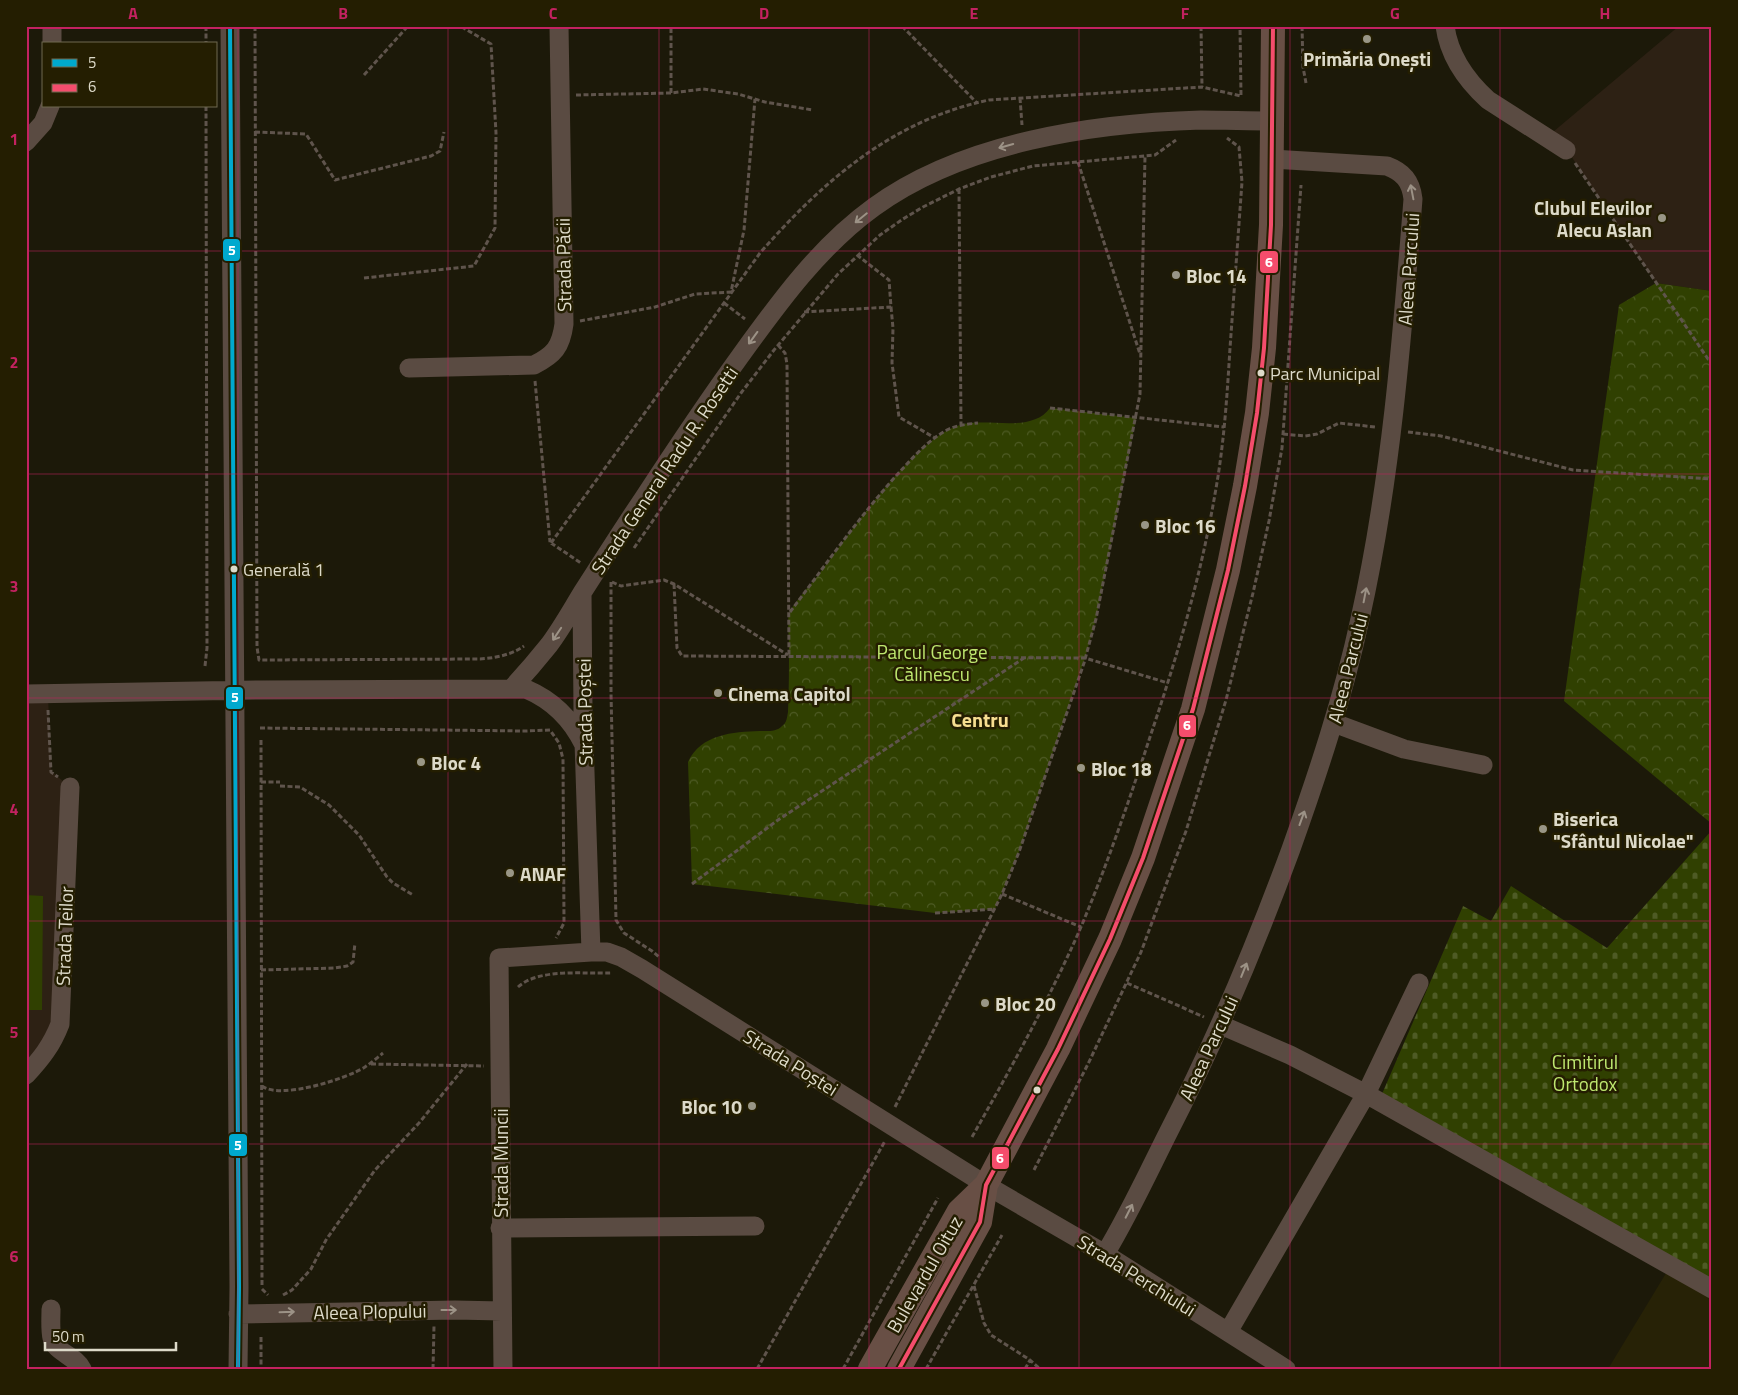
<svg xmlns="http://www.w3.org/2000/svg" width="1738" height="1395" font-family="'Titillium Web',sans-serif">
<style>
.education{fill:#2d2114}
.built{fill:#272206}
.cemetery{fill:url(#cemetery-stones)}
.park{fill:url(#park-crowns)}
.pitch{fill:#304001}
.lines{fill:none;stroke-linecap:round;stroke-linejoin:round}
.path{stroke:#5f544c;stroke-width:3;stroke-dasharray:5 2.5;stroke-linecap:butt}
.minor{stroke:#5a4b42;stroke-width:19}
.major{stroke:#684f45;stroke-width:24}
.bus-1-casing{stroke:#241e01;stroke-width:8}
.bus-2-casing{stroke:#241e01;stroke-width:8}
.bus-1{stroke:#00a9ce;stroke-width:4}
.bus-2{stroke:#f44d6c;stroke-width:4}
.oneway{stroke:#9c9286}
.grid{fill:none;stroke:#c32260;stroke-width:1;stroke-opacity:0.55}
.poi-dot{fill:#999686;stroke:#241e01;stroke-width:2}
.bus-dot{fill:#dddac9;stroke:#241e01;stroke-width:2}
.labels{text-anchor:middle;dominant-baseline:central;stroke-width:5;stroke-linejoin:round;paint-order:stroke}
.bus-label{font-size:18px;fill:#dddac9;stroke:#241e01;text-anchor:start}
.poi-label{font-size:19px;font-weight:bold;fill:#dddac9;stroke:#241e01;text-anchor:start}
.street-label{font-size:19px;fill:#dddac9;stroke:#241e01}
.park-label{font-size:19px;fill:#bee76f;stroke:#241e01}
.neighbourhood-label{font-size:20px;font-weight:bold;fill:#f6dd90;stroke:#241e01}
.line-badge{stroke:#241e01;stroke-width:2}
.badge-label{font-size:14px;text-anchor:middle;font-weight:bold;fill:#fff}
.neatline{fill:none;stroke:#c32260;stroke-width:2}
.grid-label{font-size:16px;text-anchor:middle;font-weight:bold;fill:#c32260}
</style>
<defs>
<pattern id="cemetery-stones" width="16" height="16" patternUnits="userSpaceOnUse" patternTransform="scale(1.25)"><rect width="16" height="16" fill="#304001"/><path d="M2 7V4a2 2 0 0 1 4 0v3zM10 15v-3a2 2 0 0 1 4 0v3z" fill="#4e5b25"/></pattern>
<pattern id="park-crowns" width="20" height="18" patternUnits="userSpaceOnUse" patternTransform="scale(1.25)"><rect width="20" height="18" fill="#304001"/><path d="M2 6a3 3 0 1 1 6 0M12 15a3 3 0 1 1 6 0" fill="none" stroke="#4e5b25"/></pattern>
</defs>
<rect width="100%" height="100%" fill="#1c1909"/>
<path class="education" d="M 1679,26 L 1712,26 L 1712,291 L 1656,283 L 1569,153 L 1547,137 Z
M 26,694 L 48,694 L 51,771 L 70,787 L 60,1024 L 26,1074 Z"/>
<path class="built" d="M 1671,1265 L 1712,1289 L 1712,1369 L 1608,1369 Z"/>
<path class="cemetery" d="M 1712,830 L 1712,1289 L 1379,1101 L 1463,906 L 1491,921 L 1511,886 L 1607,948 Z"/>
<path class="park" d="M 1656,283 L 1712,291 L 1712,824 L 1564,701 L 1619,305 Z
M 1050,408 L 1136,418 L 1096,619 L 1085,658 L 1019,852 L 995,909 L 935,913 L 692,884 L 688,762 C 701,734 733,732 760,731 C 767,731 777,732 782,726 C 787,723 787,717 788,712 C 789,690 789,667 789,644 C 789,635 787,622 789,614 C 791,606 813,582 819,574 C 848,536 915,437 960,425 C 988,417 1031,434 1050,408 Z"/>
<path class="pitch" d="M 26,895 L 43,896 L 42,1010 L 26,1010 Z"/>
<g class="lines">
<path class="path" d="M 206,26 L 206,44
M 255,26 L 257,647 L 259,660 L 480,659 C 495,658 511,655 524,646
M 902,26 L 976,102
M 1201,26 L 1202,87
M 1302,26 L 1303,67 L 1306,83
M 364,75 L 408,26
M 671,93 L 671,26
M 576,95 L 671,93 L 703,89 L 738,94 L 765,102 L 813,110
M 1020,98 L 1022,125
M 255,132 L 306,134 L 335,180 L 431,156 L 440,151 L 444,132
M 1078,162 L 1140,354
M 1575,163 L 1708,359 L 1712,360
M 959,189 L 961,425
M 364,278 L 474,266 L 495,228 L 496,133 L 491,44 L 460,26
M 724,303 L 745,319
M 891,307 L 893,328 L 892,363 L 899,417 L 935,438
M 804,312 L 891,307 L 889,280 L 857,255
M 580,321 L 655,307 L 695,294 L 731,292 L 744,230 L 755,99
M 778,345 L 785,353 L 787,364 L 789,656
M 535,381 L 550,542
M 1050,408 L 1224,427
M 1408,432 L 1441,436 L 1573,470 L 1712,479
M 1283,434 L 1305,436 L 1317,434 L 1339,423 L 1375,427
M 551,543 L 760,253 C 823,181 893,120 989,100 L 1202,87 L 1241,96 L 1240,26
M 551,543 L 581,563
M 634,548 L 741,393 L 774,350 L 838,274 L 880,235 L 903,219 L 923,207 L 959,189 L 991,177 L 1033,166 L 1155,155 L 1176,140
M 611,582 L 611,693 L 616,920 L 624,933 L 652,951 L 659,957
M 612,582 L 621,586 L 664,580 L 674,584 L 788,655
M 674,584 L 677,648 L 682,656 L 1085,658 L 1168,683
M 790,612 C 824,567 857,520 895,477 C 911,460 927,440 949,429 C 958,425 968,424 978,423
M 205,666 L 207,648 L 206,106
M 48,710 L 51,772 L 58,777
M 260,728 L 526,731 L 550,730 L 559,743 L 563,759 L 564,923 L 556,938
M 261,740 L 262,1286
M 261,782 L 280,782
M 280,786 L 300,787 L 329,805 L 359,835 L 387,877 L 393,883 L 413,895
M 692,884 L 778,820 L 1024,658
M 1002,894 L 1081,927
M 935,913 L 995,909
M 261,970 L 335,968 L 347,966 L 353,962 L 355,943
M 1127,983 L 1204,1017
M 518,987 C 539,968 583,974 611,973
M 371,1064 L 484,1066
M 262,1086 C 280,1100 346,1079 365,1067 C 371,1063 377,1058 383,1053
M 895,1107 L 1002,894 L 1019,852 L 1084,663 L 1096,619 L 1140,394 L 1145,156
M 972,1137 C 1011,1068 1049,1000 1081,927 C 1107,865 1129,801 1150,737 C 1177,657 1201,576 1215,494 C 1224,445 1227,397 1230,348 C 1234,293 1238,237 1242,182 L 1239,147 L 1227,138
M 1034,1170 L 1088,1064 L 1141,952 L 1186,831 L 1226,700 L 1253,593 L 1269,521 L 1282,448 L 1301,185
M 974,1286 L 984,1323 L 991,1335 L 1030,1360 L 1040,1369
M 262,1289 L 268,1295
M 283,1295 L 292,1290 L 311,1269 L 326,1240 L 375,1170 L 419,1123 L 467,1064
M 261,1337 L 261,1369
M 433,1369 L 434,1326
M 757,1369 L 885,1141
M 843,1369 L 938,1198
M 926,1369 L 1002,1235
M 1025,1369 L 1030,1360"/>
<path class="minor" d="M 52,26 L 52,44
M 230,26 L 239,1287 L 238,1369
M 1445,26 C 1449,56 1466,80 1488,100 L 1566,150
M 26,142 L 43,123 L 50,106
M 409,368 L 534,365 C 554,355 561,347 564,324 L 559,26
M 582,593 L 583,712 L 591,952
M 512,688 C 525,674 537,660 549,645 C 561,629 571,611 582,593 C 602,562 622,530 643,499 C 675,450 707,402 741,355 C 780,301 820,246 874,207 C 963,142 1094,123 1201,120 C 1225,120 1249,121 1273,121
M 26,694 L 260,690 L 526,689 C 552,700 572,720 584,745
M 1334,723 L 1404,749 L 1483,765
M 1221,1025 L 1290,1055 L 1366,1094 L 1419,983
M 26,1075 C 41,1059 52,1045 60,1024 L 70,787
M 500,1228 L 755,1226
M 1105,1254 C 1128,1216 1147,1175 1167,1135 C 1215,1042 1255,947 1291,849 C 1318,773 1343,698 1360,619 C 1391,481 1402,339 1413,199 C 1411,181 1403,172 1387,166 L 1272,159
M 51,1309 C 51,1318 50,1329 52,1338 C 54,1352 76,1356 82,1369
M 238,1314 L 455,1310 L 502,1311
M 1228,1332 L 1366,1094 L 1712,1289
M 503,1369 L 499,958 L 591,952 L 607,952 L 621,957 L 642,969 L 986,1185 L 1105,1254 L 1286,1369"/>
<path class="major" d="M 870,1369 L 959,1211 L 986,1185
M 899,1369 L 980,1222 L 986,1185 L 1058,1049 L 1110,939 L 1143,858 L 1193,709 L 1228,570 L 1245,486 L 1257,413 L 1264,348 L 1271,225 L 1273,26"/>
<g class="bus-1-casing">
<path id="bus-1" d="M 230,26 L 239,1287 L 238,1369"/>
</g>
<g class="bus-2-casing">
<path id="bus-2" d="M 899,1369 L 980,1222 L 986,1185 L 1058,1049 L 1110,939 L 1143,858 L 1193,709 L 1228,570 L 1245,486 L 1257,413 L 1264,348 L 1271,225 L 1273,26"/>
</g>
<use href="#bus-1" class="bus-1"/>
<use href="#bus-2" class="bus-2"/>
</g>
<defs><path id="oneway-shaft" d="M-6 0H5M1.5-3L5.5 0L1.5 3" fill="none" stroke-width="1.6" stroke-linecap="round" stroke-linejoin="round" transform="scale(1.25)"/></defs>
<g class="oneway">
<use href="#oneway-shaft" transform="translate(1006 146) rotate(164)"/>
<use href="#oneway-shaft" transform="translate(1412 192) rotate(-101)"/>
<use href="#oneway-shaft" transform="translate(861 218) rotate(141)"/>
<use href="#oneway-shaft" transform="translate(753 338) rotate(126)"/>
<use href="#oneway-shaft" transform="translate(1365 595) rotate(-79)"/>
<use href="#oneway-shaft" transform="translate(557 634) rotate(124)"/>
<use href="#oneway-shaft" transform="translate(1302 818) rotate(-70)"/>
<use href="#oneway-shaft" transform="translate(1244 970) rotate(-68)"/>
<use href="#oneway-shaft" transform="translate(1129 1211) rotate(-63)"/>
<use href="#oneway-shaft" transform="translate(449 1310)"/>
<use href="#oneway-shaft" transform="translate(287 1312) rotate(-2)"/>
</g>
<path class="grid" d="M 238,26 L 238,1369M 448,26 L 448,1369M 659,26 L 659,1369M 869,26 L 869,1369M 1079,26 L 1079,1369M 1290,26 L 1290,1369M 1500,26 L 1500,1369M 26,251 L 1712,251M 26,474 L 1712,474M 26,698 L 1712,698M 26,921 L 1712,921M 26,1144 L 1712,1144"/>
<g class="poi-dot">
<circle cx="1367" cy="39" r="5"/>
<circle cx="1662" cy="218" r="5"/>
<circle cx="1176" cy="275" r="5"/>
<circle cx="1145" cy="525" r="5"/>
<circle cx="718" cy="693" r="5"/>
<circle cx="421" cy="762" r="5"/>
<circle cx="1081" cy="768" r="5"/>
<circle cx="1543" cy="829" r="5"/>
<circle cx="510" cy="873" r="5"/>
<circle cx="985" cy="1003" r="5"/>
<circle cx="752" cy="1106" r="5"/>
</g>
<g class="bus-dot">
<circle cx="1261" cy="373" r="4.5"/>
<circle cx="234" cy="569" r="4.5"/>
<circle cx="1037" cy="1090" r="4.5"/>
</g>
<g class="labels">
<g class="bus-label">
<text x="1270" y="373">Parc Municipal</text>
<text x="243" y="569">Generală 1</text>
</g>
<g class="poi-label">
<text x="1367" y="58" text-anchor="middle">Primăria Onești</text>
<text x="1652" y="207" text-anchor="end">Clubul Elevilor<tspan x="1652" dy="22">Alecu Aslan</tspan></text>
<text x="1186" y="275">Bloc 14</text>
<text x="1155" y="525">Bloc 16</text>
<text x="728" y="693">Cinema Capitol</text>
<text x="431" y="762">Bloc 4</text>
<text x="1091" y="768">Bloc 18</text>
<text x="1553" y="818">Biserica<tspan x="1553" dy="22">"Sfântul Nicolae"</tspan></text>
<text x="520" y="873">ANAF</text>
<text x="995" y="1003">Bloc 20</text>
<text x="742" y="1106" text-anchor="end">Bloc 10</text>
</g>
<g class="street-label">
<text transform="translate(563 265) rotate(-91)">Strada Păcii</text>
<text transform="translate(1408 269) rotate(-86)">Aleea Parcului</text>
<text transform="translate(664 470) rotate(-56)">Strada General Radu R. Rosetti</text>
<text transform="translate(1347 668) rotate(-76)">Aleea Parcului</text>
<text transform="translate(584 712) rotate(-91)">Strada Poștei</text>
<text transform="translate(64 936) rotate(-88)">Strada Teilor</text>
<text transform="translate(1208 1048) rotate(-65)">Aleea Parcului</text>
<text transform="translate(791 1062) rotate(32)">Strada Poștei</text>
<text transform="translate(500 1163) rotate(-90)">Strada Muncii</text>
<text transform="translate(924 1274) rotate(-60)">Bulevardul Oituz</text>
<text transform="translate(1137 1275) rotate(32)">Strada Perchiului</text>
<text transform="translate(370 1311) rotate(-1)">Aleea Plopului</text>
</g>
<g class="park-label">
<text x="932" y="651">Parcul George<tspan x="932" dy="22">Călinescu</tspan></text>
<text x="1585" y="1061">Cimitirul<tspan x="1585" dy="22">Ortodox</tspan></text>
</g>
<g class="neighbourhood-label">
<text x="980" y="719">Centru</text>
</g>
</g>
<g class="line-badge">
<rect x="222" y="238" width="19" height="24" rx="5" fill="#00a9ce"/>
<rect x="1259" y="250" width="20" height="24" rx="5" fill="#f44d6c"/>
<rect x="225" y="686" width="19" height="24" rx="5" fill="#00a9ce"/>
<rect x="1178" y="714" width="19" height="24" rx="5" fill="#f44d6c"/>
<rect x="228" y="1133" width="20" height="24" rx="5" fill="#00a9ce"/>
<rect x="991" y="1146" width="19" height="24" rx="5" fill="#f44d6c"/>
</g>
<g class="badge-label">
<text x="232" y="255">5</text>
<text x="1269" y="267">6</text>
<text x="235" y="702">5</text>
<text x="1187" y="730">6</text>
<text x="238" y="1150">5</text>
<text x="1000" y="1163">6</text>
</g>
<rect width="1738" height="1395" fill="none" stroke="#241e01" stroke-width="55"/>
<rect x="42" y="42" width="175" height="65" fill="#241e01" stroke="#6e6951"/>
<rect x="52" y="59" width="25" height="8" fill="#00a9ce" stroke="#6e6951"/>
<text x="88" y="68" font-size="15" fill="#dddac9">5</text>
<rect x="52" y="84" width="25" height="8" fill="#f44d6c" stroke="#6e6951"/>
<text x="88" y="92" font-size="15" fill="#dddac9">6</text>
<path d="M45 1342v8h131v-8" fill="none" stroke="#dddac9" stroke-width="2.5"/>
<text x="52" y="1342" font-size="15" fill="#dddac9" stroke="#241e01" stroke-width="4" paint-order="stroke">50 m</text>
<rect x="28" y="28" width="1682" height="1340" class="neatline"/>
<g class="grid-label">
<text x="133" y="19">A</text>
<text x="343" y="19">B</text>
<text x="553" y="19">C</text>
<text x="764" y="19">D</text>
<text x="974" y="19">E</text>
<text x="1185" y="19">F</text>
<text x="1395" y="19">G</text>
<text x="1605" y="19">H</text>
<text x="14" y="145">1</text>
<text x="14" y="368">2</text>
<text x="14" y="592">3</text>
<text x="14" y="815">4</text>
<text x="14" y="1038">5</text>
<text x="14" y="1262">6</text>
</g>
</svg>
